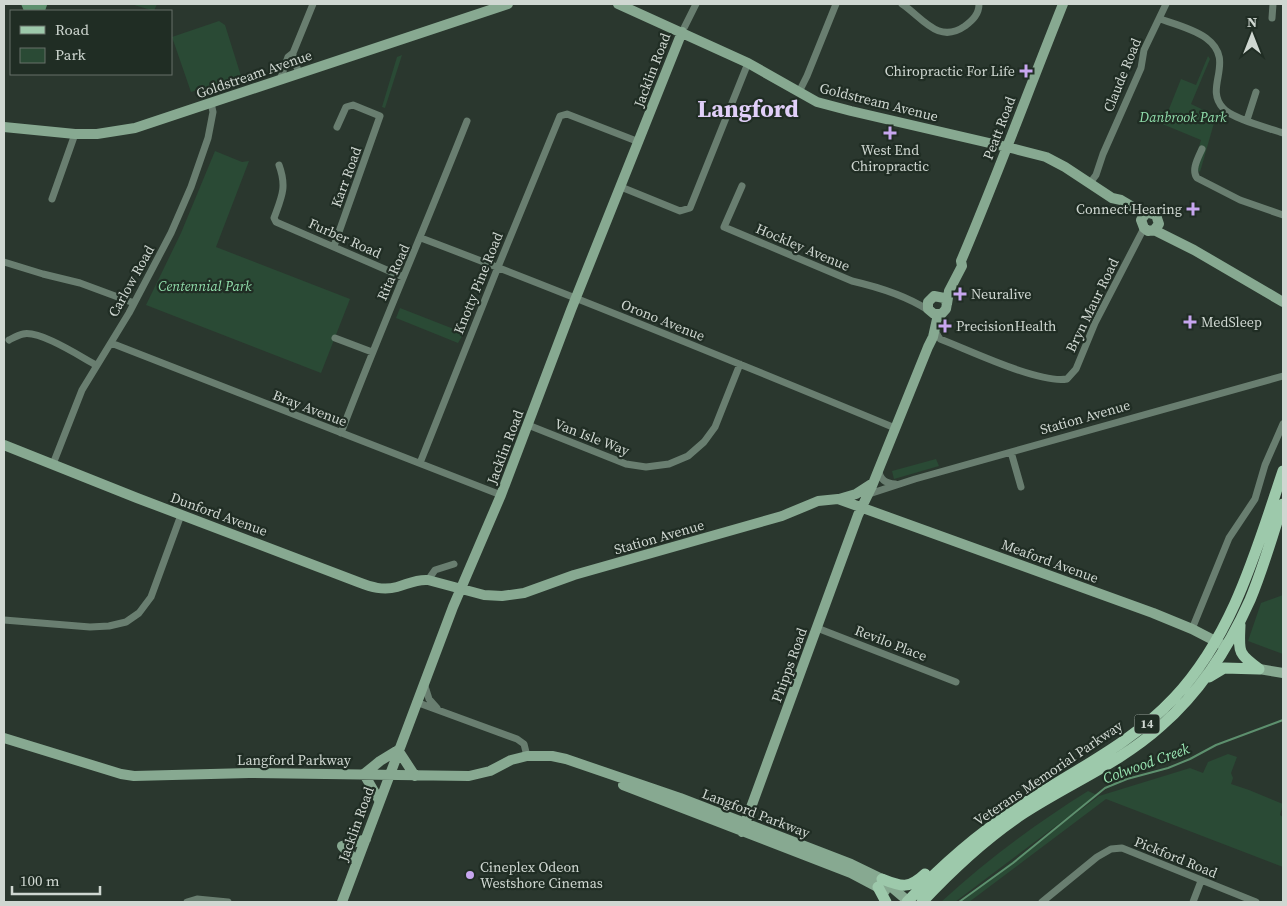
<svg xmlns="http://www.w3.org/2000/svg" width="1287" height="906" font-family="'Source Serif 4',serif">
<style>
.green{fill:#2a4a35}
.water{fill:#5d906e}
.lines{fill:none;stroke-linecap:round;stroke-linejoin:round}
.stream{stroke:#5d906e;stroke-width:2}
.street{stroke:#697e70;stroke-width:7}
.secondary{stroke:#87a991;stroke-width:10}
.primary{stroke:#9dc9ab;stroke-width:11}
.poi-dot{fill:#c7a6ef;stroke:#202d24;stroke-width:2}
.labels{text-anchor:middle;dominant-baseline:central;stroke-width:4.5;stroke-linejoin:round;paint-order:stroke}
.shield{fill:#202d24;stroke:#9aa49d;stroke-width:1}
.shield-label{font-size:12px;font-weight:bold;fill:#cfd7d1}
.street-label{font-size:14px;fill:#cfd7d1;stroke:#202d24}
.poi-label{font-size:14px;fill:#cfd7d1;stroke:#202d24;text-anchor:start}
.park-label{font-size:14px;font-style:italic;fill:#91deac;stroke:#202d24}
.water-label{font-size:15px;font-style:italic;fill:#9ae7b4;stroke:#202d24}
.town-label{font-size:24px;font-weight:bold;fill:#e1cff9;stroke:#202d24}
</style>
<rect width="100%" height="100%" fill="#2a372e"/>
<path class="green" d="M 131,4 L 157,4 L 154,11 Z
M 219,21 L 225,25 L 241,76 L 191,92 L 172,37 Z
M 402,55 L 385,108 L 382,107 L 397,57 Z
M 1208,56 L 1210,59 L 1191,104 L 1216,116 L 1200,172 L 1193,166 L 1201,140 L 1155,121 L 1159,111 L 1167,114 L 1181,79 L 1196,85 Z
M 215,151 L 242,162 L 249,161 L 216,247 L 350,299 L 321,373 L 146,305 L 181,233 Z
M 400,308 L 464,333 L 458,343 L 396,318 Z
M 936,459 L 939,466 L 894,479 L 892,471 Z
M 1283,595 L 1283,654 L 1248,641 L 1261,603 Z
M 1228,754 L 1237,757 L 1231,773 L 1233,778 L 1231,784 L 1249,790 L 1283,804 L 1280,815 L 1283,817 L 1283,867 L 1106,799 L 969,902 L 959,902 L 1099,796 L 1190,768 L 1203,773 L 1208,762 Z
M 1088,791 L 1097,795 L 955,902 L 941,902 C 987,860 1035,824 1088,791 Z"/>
<path class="water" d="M 21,4 L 47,4 L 47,5 L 45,11 L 24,11 Z"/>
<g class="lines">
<path class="stream" d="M 959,902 L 1013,863 L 1105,788 L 1127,779 L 1168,768 L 1190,759 L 1216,745 L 1283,720"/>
<path class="street" d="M 902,4 C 922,17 938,45 965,26 C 973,20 979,14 979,4
M 1272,18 L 1273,4
M 1160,19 C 1175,24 1194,29 1206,38 C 1237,61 1203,87 1223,108 C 1232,119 1269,128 1283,133
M 682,32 L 696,4
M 293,53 L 293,57 L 299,73
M 280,80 L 288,57 L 293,53 L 313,4
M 799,92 L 807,76 L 836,4
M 1247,120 L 1256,92
M 1202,149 C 1198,158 1191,170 1197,178 L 1240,200 L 1283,215
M 279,165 C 287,187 282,196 274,218 L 276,222 L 403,277
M 1090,183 L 1096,175 L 1103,154 L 1141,68 L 1144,50 L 1166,4
M 742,186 L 724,227 L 852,281 C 878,287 905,295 928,310
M 621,187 L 680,211 L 690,208 L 748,63
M 52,199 L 75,134
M 421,238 C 580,298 738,363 895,428
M 334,246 L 380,116 L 353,105 L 346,107 L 337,127
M 4,262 L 43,274 L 80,283 L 134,303
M 935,331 L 940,339 C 969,350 1039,384 1067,379 L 1076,369 L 1095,323 L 1144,228
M 335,338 L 372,352
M 9,340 C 13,338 18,335 23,334 C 40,330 81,357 96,365
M 111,343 L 501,495
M 528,425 L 626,464 L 646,467 L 669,464 L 688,456 L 704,442 L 715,427 L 740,364
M 341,433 C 381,328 426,225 467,121
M 1011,452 L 1021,487
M 420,463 L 498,267 L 560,116 L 567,114 L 639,142
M 53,464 L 82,390 L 129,313 L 171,233 L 191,187 L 208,138 L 213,112 L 211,103
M 879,471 C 880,480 886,483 895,484
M 869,494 L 915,479 L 1283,376
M 428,580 L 435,570 L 454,564
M 4,620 L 90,627 L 109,626 L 126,622 L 139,613 L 151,597 L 181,515
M 817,628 L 956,682
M 1192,629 L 1229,538 L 1255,499 L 1265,465 L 1283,424
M 424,683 L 429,699 L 437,708
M 416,702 L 517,739 L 524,744 L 527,756
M 187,902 L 197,899 L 228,902
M 1042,902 L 1097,857 L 1111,849 L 1122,848 L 1256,902
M 1193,902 L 1201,881"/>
<path class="secondary" d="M 618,4 L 748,63 L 817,102 L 851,111 L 1015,149 L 1046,157 L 1065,167 L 1112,198 L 1121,200 L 1138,210 L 1156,215 L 1159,224 L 1154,230
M 4,127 L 75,134 L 97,134 L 135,128 L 508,4
M 1146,213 L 1141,220 L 1144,228 L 1148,231 L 1154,230 L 1194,250 L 1283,302
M 947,304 L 949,291 L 962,266 L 961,261 C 997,176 1029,89 1063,4
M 4,445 L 137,498 L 358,582 C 371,587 383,591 397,587 C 408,584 416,579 428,580 L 484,595 L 502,596 L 524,593 L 574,575 L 782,516 L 818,501 L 838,499 L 1153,613 L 1192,629 L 1221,644
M 839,499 L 856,494 L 873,483
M 1259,669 L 1283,673
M 4,738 L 121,774 L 134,776 L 249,773 L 469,776 L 490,771 L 511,760 L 527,756 L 552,756 L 566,759 L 680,798 L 851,864 L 882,879 L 909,902
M 398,750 L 415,776
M 364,774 L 380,761 L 398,750
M 364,774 L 379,800
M 623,785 L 851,873 L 885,891
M 742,832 L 858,515 L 872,486 L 928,347 L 933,337 L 937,319 L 946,309 L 947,303 L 944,298 L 934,296 L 928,302 L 928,309 L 934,314 L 941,314
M 357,862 L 342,846 L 366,839
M 342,902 L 453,607 L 501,495 L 571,310 L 682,32"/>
<path class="primary" d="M 1240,625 C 1239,652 1237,653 1259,669
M 1209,677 L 1224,668 L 1259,669
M 882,879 C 902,887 909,889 925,874
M 878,887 L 886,902
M 907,902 C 939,868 976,835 1016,809 C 1070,772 1129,746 1174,698 C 1233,635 1256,551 1283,471
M 922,902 C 953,869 986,838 1024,813 C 1070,783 1120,763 1161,726 C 1200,692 1229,647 1250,600 C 1263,569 1272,536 1283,504"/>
</g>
<g class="poi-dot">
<path d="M1023.5 63.5h5v5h5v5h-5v5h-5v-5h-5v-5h5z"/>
<path d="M887.5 125.5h5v5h5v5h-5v5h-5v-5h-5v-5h5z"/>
<path d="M1190.5 201.5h5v5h5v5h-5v5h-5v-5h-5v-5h5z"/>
<path d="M957.5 286.5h5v5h5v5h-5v5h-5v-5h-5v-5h5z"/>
<path d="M1187.5 314.5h5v5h5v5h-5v5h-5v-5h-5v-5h5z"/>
<path d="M942.5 318.5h5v5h5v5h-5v5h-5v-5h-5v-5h5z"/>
<circle cx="470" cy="875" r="5"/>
</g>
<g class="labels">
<rect class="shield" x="1134.5" y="714.5" width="25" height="19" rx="4"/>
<g class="shield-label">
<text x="1147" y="724">14</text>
</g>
<g class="street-label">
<text transform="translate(652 70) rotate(-69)">Jacklin Road</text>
<text transform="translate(254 74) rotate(-19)">Goldstream Avenue</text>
<text transform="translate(1122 75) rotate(-68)">Claude Road</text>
<text transform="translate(879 102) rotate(14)">Goldstream Avenue</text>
<text transform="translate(999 128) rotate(-69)">Peatt Road</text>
<text transform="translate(346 177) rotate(-70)">Karr Road</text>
<text transform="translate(345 238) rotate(24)">Furber Road</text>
<text transform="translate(803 247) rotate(23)">Hockley Avenue</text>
<text transform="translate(393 272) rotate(-66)">Rita Road</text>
<text transform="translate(131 281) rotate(-61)">Carlow Road</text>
<text transform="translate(478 283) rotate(-68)">Knotty Pine Road</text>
<text transform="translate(1092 305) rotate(-64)">Bryn Maur Road</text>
<text transform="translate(663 320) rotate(22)">Orono Avenue</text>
<text transform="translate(310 408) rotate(21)">Bray Avenue</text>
<text transform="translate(1085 417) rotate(-16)">Station Avenue</text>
<text transform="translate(592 437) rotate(21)">Van Isle Way</text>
<text transform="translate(505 447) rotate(-69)">Jacklin Road</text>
<text transform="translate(219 514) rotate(20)">Dunford Avenue</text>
<text transform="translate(659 537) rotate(-16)">Station Avenue</text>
<text transform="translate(1050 561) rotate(20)">Meaford Avenue</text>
<text transform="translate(891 643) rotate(21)">Revilo Place</text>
<text transform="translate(789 665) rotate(-70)">Phipps Road</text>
<text x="294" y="760">Langford Parkway</text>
<text transform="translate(1048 773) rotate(-34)">Veterans Memorial Parkway</text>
<text transform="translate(756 813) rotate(21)">Langford Parkway</text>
<text transform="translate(356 824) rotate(-70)">Jacklin Road</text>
<text transform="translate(1176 857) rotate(22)">Pickford Road</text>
</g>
<g class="poi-label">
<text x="1015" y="71" text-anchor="end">Chiropractic For Life</text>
<text x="890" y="150" text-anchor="middle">West End<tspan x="890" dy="16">Chiropractic</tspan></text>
<text x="1182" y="209" text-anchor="end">Connect Hearing</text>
<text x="971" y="294">Neuralive</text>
<text x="1201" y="322">MedSleep</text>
<text x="956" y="326">PrecisionHealth</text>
<text x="480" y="867">Cineplex Odeon<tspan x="480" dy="16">Westshore Cinemas</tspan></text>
</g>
<g class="park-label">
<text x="1183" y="117">Danbrook Park</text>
<text x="205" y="286">Centennial Park</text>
</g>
<g class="water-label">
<text transform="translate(1146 763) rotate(-20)">Colwood Creek</text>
</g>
<g class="town-label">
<text x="748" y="108">Langford</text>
</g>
</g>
<rect width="1287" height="906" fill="none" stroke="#cfd7d1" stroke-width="10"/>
<rect x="10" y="10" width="162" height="65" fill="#202d24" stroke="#667169"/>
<rect x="20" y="26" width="25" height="8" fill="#9dc9ab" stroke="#667169"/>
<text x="55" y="35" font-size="15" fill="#cfd7d1">Road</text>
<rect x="20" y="48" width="25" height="15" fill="#2a4a35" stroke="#667169"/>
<text x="55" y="60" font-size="15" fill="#cfd7d1">Park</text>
<g transform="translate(1252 35)" stroke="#202d24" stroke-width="4" paint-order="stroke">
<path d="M0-4L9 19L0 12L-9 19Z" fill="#cfd7d1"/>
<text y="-8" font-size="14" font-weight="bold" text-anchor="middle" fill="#cfd7d1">N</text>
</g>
<path d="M12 886v8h88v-8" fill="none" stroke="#cfd7d1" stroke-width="2.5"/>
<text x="20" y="886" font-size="15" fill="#cfd7d1" stroke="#202d24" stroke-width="4" paint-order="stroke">100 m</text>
</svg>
